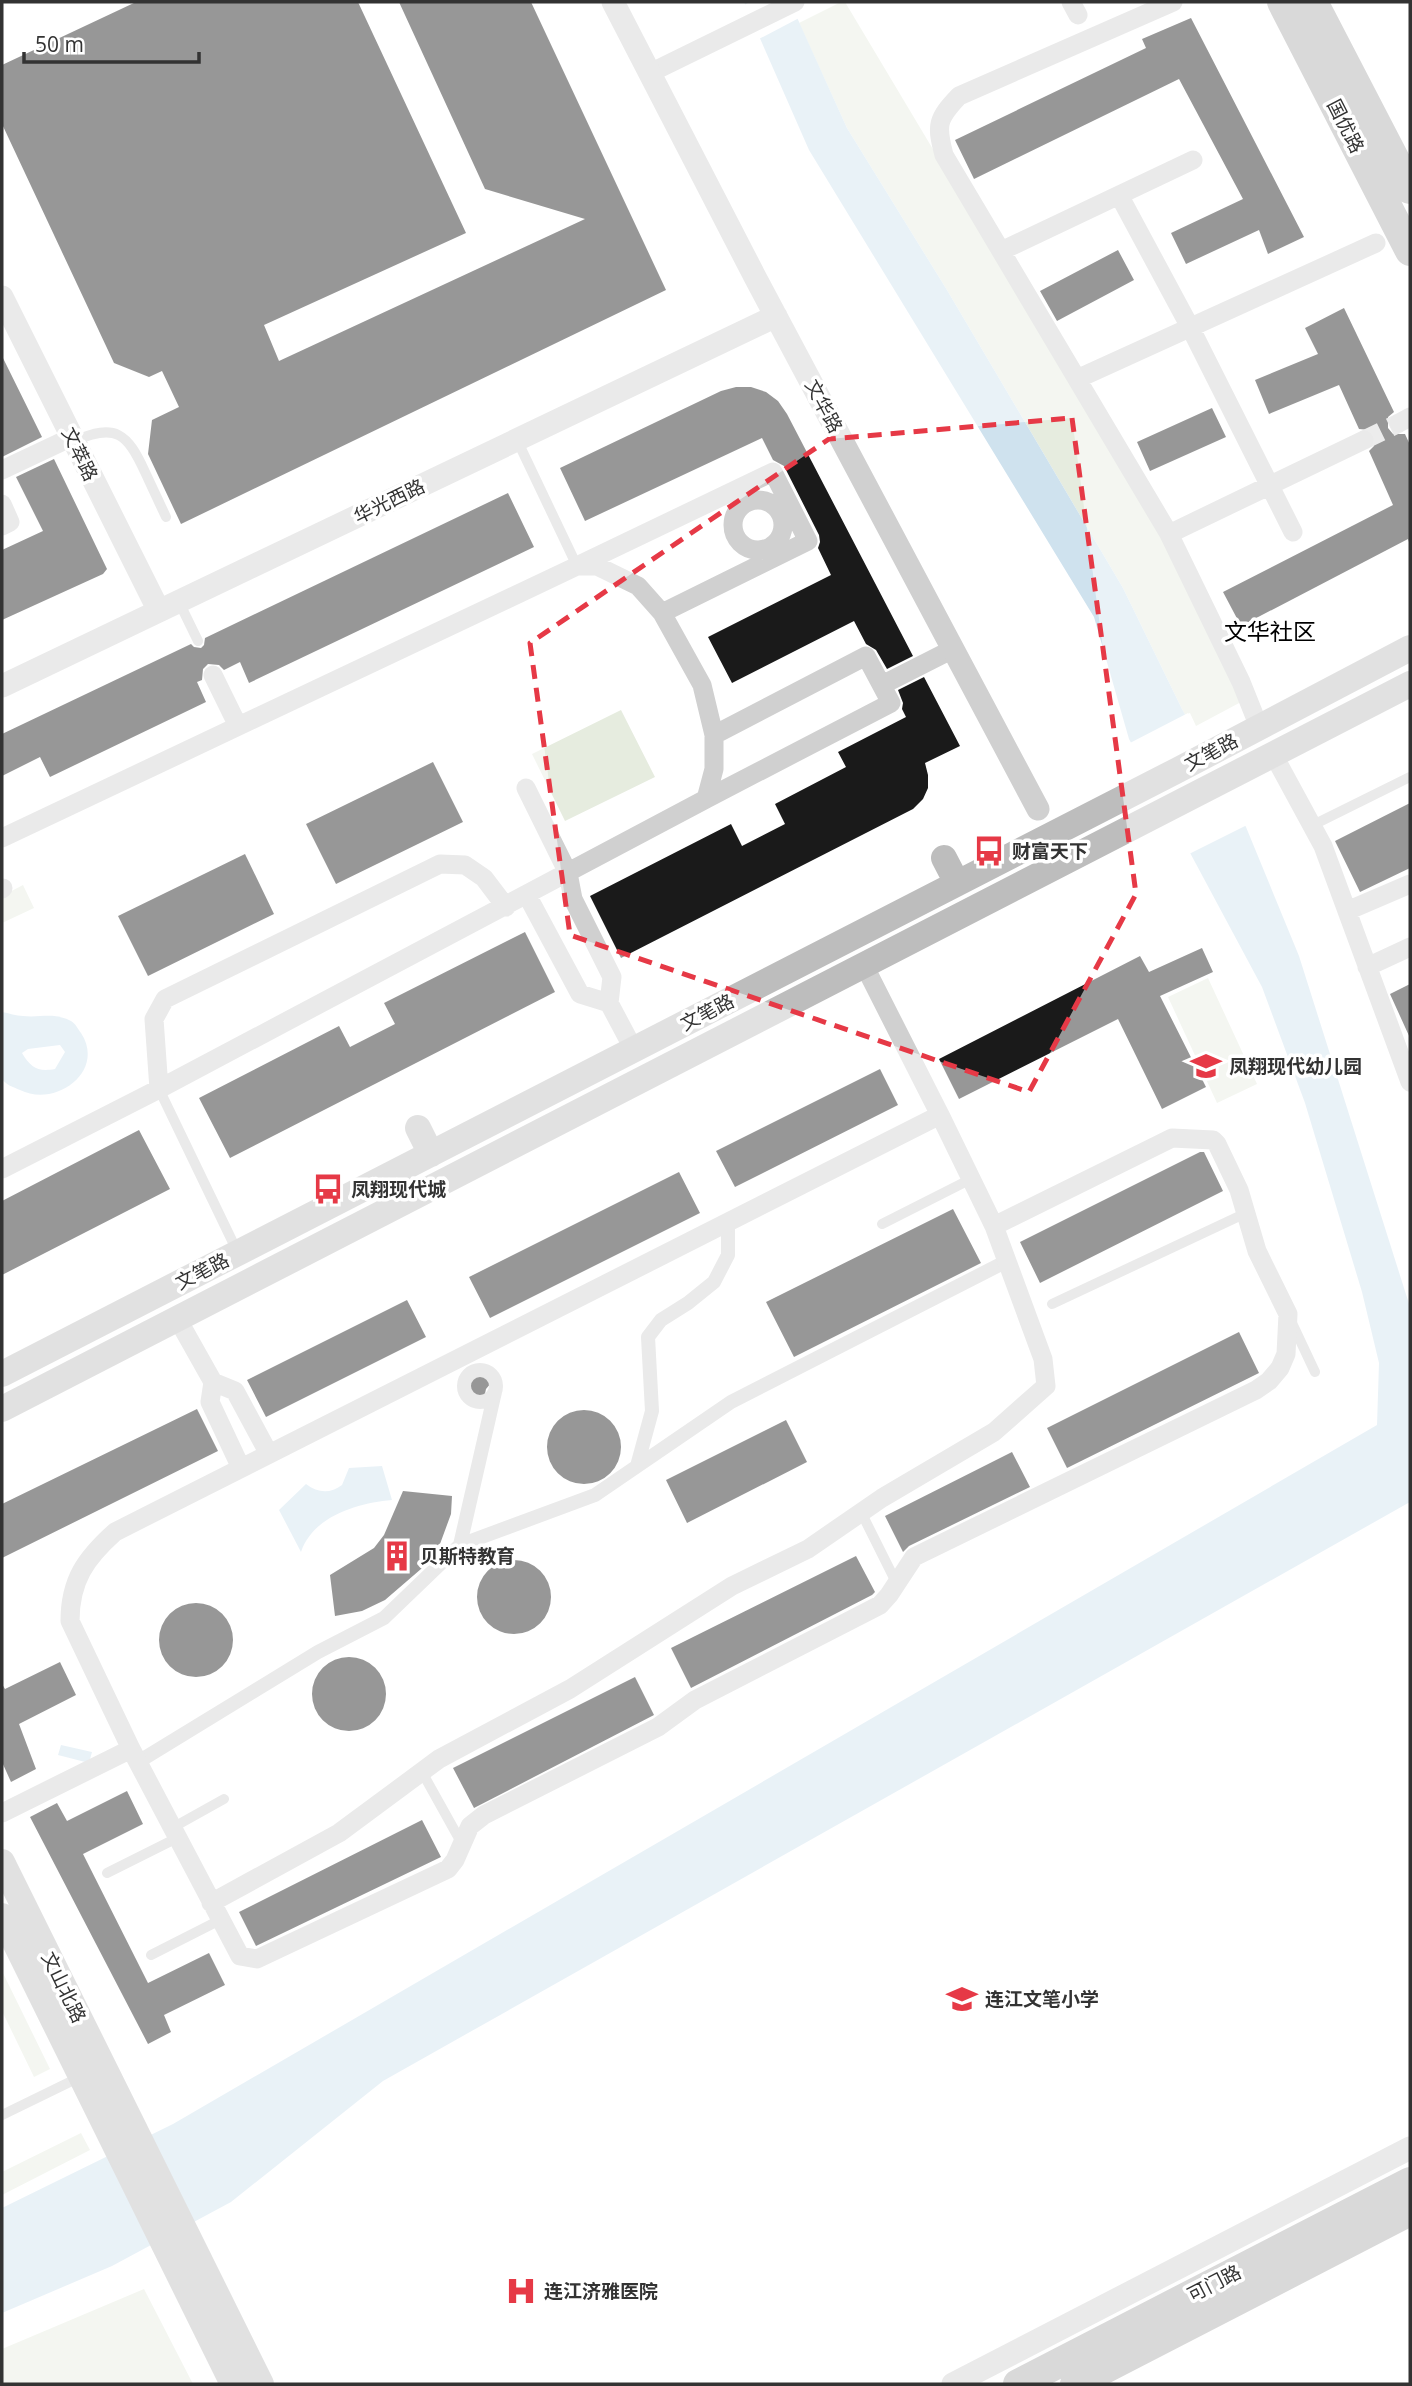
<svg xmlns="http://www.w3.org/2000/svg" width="1412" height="2386" font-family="'Open Sans','Noto Sans SC',sans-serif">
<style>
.green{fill:#e6ecdf}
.water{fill:#cfe2ee;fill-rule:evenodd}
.pier{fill:#fff}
.building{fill:#1a1a1a}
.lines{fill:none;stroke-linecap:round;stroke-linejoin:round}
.minor-tunnel{stroke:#d6d6d6;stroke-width:19;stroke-dasharray:19 10;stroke-linecap:butt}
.service{stroke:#d0d0d0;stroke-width:10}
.pedestrian{stroke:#d0d0d0;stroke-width:14}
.minor{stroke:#d0d0d0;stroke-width:19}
.tertiary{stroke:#d0d0d0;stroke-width:23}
.secondary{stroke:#bdbdbd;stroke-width:26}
.primary{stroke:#ababab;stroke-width:30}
.marked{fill:none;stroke:#e63946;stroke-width:5;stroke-dasharray:14 9;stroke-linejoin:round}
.labels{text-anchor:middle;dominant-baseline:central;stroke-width:7;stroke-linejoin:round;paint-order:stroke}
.street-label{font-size:19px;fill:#333;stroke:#fff}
.poi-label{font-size:19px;font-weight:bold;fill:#333;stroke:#fff;text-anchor:start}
.quarter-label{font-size:23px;fill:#000;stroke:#fff}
</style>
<rect width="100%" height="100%" fill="#fff"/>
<path class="green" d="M 841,2 L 845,2 L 1164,536 L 1241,702 L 1196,726 L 1190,713 L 1185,715 L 1182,709 L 1123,588 L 947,290 L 847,128 L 799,23 Z
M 621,710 L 655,777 L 565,821 L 532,754 Z
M 23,885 L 34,908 L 2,923 L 2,896 Z
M 1208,978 L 1257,1084 L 1217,1103 L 1168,997 Z
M 2,1971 L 50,2069 L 34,2077 L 2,2011 Z
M 81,2133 L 90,2150 L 2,2195 L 2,2172 Z
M 144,2289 L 193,2384 L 2,2384 L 2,2349 Z"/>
<path class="water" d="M 744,2 L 790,2 L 847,128 L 947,290 L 1123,588 L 1182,709 L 1246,827 L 1299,956 L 1410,1307 L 1410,1502 L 383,2081 L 231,2202 L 112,2266 L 2,2313 L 2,2208 L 173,2124 L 1377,1425 L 1379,1363 L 1362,1292 L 1305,1103 L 1262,987 L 1129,739 L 1094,617 L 809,150 Z
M 2,1012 C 9,1013 16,1016 23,1016 C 40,1018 54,1012 71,1021 C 75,1023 78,1029 81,1033 C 106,1071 56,1108 20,1090 C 13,1087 6,1085 2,1079 ZM 60,1045 L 65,1052 L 55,1069 C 38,1072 31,1068 22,1053 L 28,1049 Z
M 382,1466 L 392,1500 C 358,1503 313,1516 301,1552 L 279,1510 L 306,1484 C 318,1493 330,1494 342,1485 L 349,1468 Z
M 61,1745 L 92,1752 L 89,1763 L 58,1755 Z"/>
<path class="pier" d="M 750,2 L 794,2 L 801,17 L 757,40 L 742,6 Z
M 1188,713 L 1247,825 L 1187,855 L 1128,744 Z"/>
<path class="building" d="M 136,2 L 358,2 L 466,233 L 264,325 L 279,361 L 585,219 L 485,189 L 399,2 L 531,2 L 666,290 L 181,524 L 148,454 L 152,420 L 179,407 L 162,371 L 149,377 L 114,363 L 2,124 L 2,65 Z
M 1191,18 L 1304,237 L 1268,254 L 1259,230 L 1186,264 L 1171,233 L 1243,199 L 1179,79 L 974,179 L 955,140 L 1146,48 L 1142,39 Z
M 1118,250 L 1134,280 L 1057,321 L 1040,291 Z
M 1344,308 L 1394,412 L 1388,417 L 1388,428 L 1393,434 L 1405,434 L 1410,445 L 1410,545 L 1408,539 L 1241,626 L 1223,592 L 1393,505 L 1369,451 L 1374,446 L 1375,435 L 1370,430 L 1359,429 L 1339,385 L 1269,414 L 1255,380 L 1318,354 L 1305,328 Z
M 2,356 L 42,437 L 2,457 Z
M 736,387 L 751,387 L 766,392 L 778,401 L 787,414 L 913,656 L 887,669 L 876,650 L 866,644 L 854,621 L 732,683 L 708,637 L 831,575 L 818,548 L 820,542 L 819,535 L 784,466 L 773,460 L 762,438 L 585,521 L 560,468 L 721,391 Z
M 1212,408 L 1226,437 L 1150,471 L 1137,442 Z
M 54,459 L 107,569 L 103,574 L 2,620 L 2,550 L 43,531 L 16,477 Z
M 508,493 L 534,547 L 249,683 L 240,662 L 224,670 L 219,665 L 208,664 L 203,669 L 202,680 L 197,682 L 206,702 L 50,777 L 40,757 L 2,776 L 2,734 L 191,644 L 194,647 L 201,648 L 204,645 L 205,638 Z
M 924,677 L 960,746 L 925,763 L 928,775 L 928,788 L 923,799 L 913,809 L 621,958 L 590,896 L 731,824 L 742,846 L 785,824 L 775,804 L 846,767 L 838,752 L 906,717 L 902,709 L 903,703 L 898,690 Z
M 433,762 L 463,822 L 336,884 L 306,824 Z
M 1410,803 L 1410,868 L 1360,892 L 1335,841 Z
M 245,854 L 274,914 L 148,976 L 118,916 Z
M 525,932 L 555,992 L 230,1158 L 199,1098 L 339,1026 L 350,1047 L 395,1024 L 384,1003 Z
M 1202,948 L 1213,972 L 1160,996 L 1206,1087 L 1162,1109 L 1118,1019 L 959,1099 L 939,1059 L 1140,956 L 1149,972 Z
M 1410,984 L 1410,1038 L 1390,994 Z
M 880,1069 L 898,1105 L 735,1187 L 716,1151 Z
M 139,1130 L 170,1189 L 2,1275 L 2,1201 Z
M 1200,1152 L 1204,1152 L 1223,1191 L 1040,1283 L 1020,1242 Z
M 679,1172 L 700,1213 L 490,1318 L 469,1277 Z
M 953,1209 L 981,1263 L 794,1357 L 766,1302 Z
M 407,1300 L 426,1337 L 266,1417 L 247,1380 Z
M 1239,1332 L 1259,1373 L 1067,1468 L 1047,1428 Z
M 481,1374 L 487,1377 L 491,1383 L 486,1389 L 484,1398 L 478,1399 L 472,1397 L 467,1385 L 474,1375 Z
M 197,1409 L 218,1451 L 2,1558 L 2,1504 Z
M547 1447a37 37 0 1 1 74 0a37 37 0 1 1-74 0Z
M 786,1420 L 807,1462 L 687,1523 L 666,1480 Z
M 1012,1452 L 1030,1487 L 909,1546 L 903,1552 L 885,1516 Z
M 403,1491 L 452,1496 L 451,1514 L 440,1544 L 421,1569 L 385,1600 L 362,1611 L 335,1616 L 330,1575 L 374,1548 L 384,1535 Z
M 856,1556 L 875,1592 L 872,1595 L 691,1688 L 671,1648 Z
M477 1597a37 37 0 1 1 74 0a37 37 0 1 1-74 0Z
M159 1640a37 37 0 1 1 74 0a37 37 0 1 1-74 0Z
M312 1694a37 37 0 1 1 74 0a37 37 0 1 1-74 0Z
M 60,1662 L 76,1695 L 19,1724 L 36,1769 L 11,1782 L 2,1762 L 2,1684 L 5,1689 Z
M 635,1677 L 654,1715 L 474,1808 L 453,1768 Z
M 127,1791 L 143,1824 L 83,1854 L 148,1983 L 209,1953 L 225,1985 L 164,2015 L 171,2032 L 148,2044 L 30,1817 L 57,1803 L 67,1821 Z
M 422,1820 L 441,1857 L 256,1946 L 239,1912 Z"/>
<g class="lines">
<path class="minor-tunnel" d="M 1364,440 L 1399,423"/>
<path class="service" d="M 517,440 L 577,566
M 74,441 C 116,423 127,433 145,472 C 152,487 159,502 166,517
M 179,602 L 198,641
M 1311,826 L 1410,777
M 159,1089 L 238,1253
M 882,1224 L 971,1179
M 1052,1304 L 1246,1213
M 1291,1321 L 1315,1372
M 861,1512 L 897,1584
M 422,1772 L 461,1842
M 172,1828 L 224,1799
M 107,1873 L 177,1838
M 151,1955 L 220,1920
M 2,2115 L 80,2077"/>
<path class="pedestrian" d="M464 1386a16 16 0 1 1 32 0a16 16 0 1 1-32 0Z
M 637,1466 L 652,1411 L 648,1337 L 661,1320 L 688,1303 L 714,1282 L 728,1255 L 728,1222
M 460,1545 L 495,1392
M 138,1762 L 318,1652 L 384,1618 L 460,1545 L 595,1495 L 731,1402 L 1007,1261"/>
<path class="minor" d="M 1071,2 L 1078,15
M 1173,2 L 959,96 C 937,119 936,125 944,155 L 1169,534 L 1241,682 L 1259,727
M 650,73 L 795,2
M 1119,195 L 1190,327 L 1293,532
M 1001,251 L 1193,160
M 1077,379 L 1376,243
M 1399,423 L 1410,417
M 2,470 L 72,437
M733 525a25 25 0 1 1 50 0a25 25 0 1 1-50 0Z
M 2,504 L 10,522 L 2,526
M 1169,534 L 1364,440
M 581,564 L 773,472 L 808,541 L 662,613
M 213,675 L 238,726
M 882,685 L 953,649
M 1273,754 L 1323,846 L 1410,1082
M 526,788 L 568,873 L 573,899 L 612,977 L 609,1003 L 634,1050
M 706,799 L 891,703 L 866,656 L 714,735
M 2,838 L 577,566 L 597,566 L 638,586 L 662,613 L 702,685 L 714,735 L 714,769 L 706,799 L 159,1089 L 2,1169
M 2,889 L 3,888
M 527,895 L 580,994 L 609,1003
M 1347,911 L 1410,884
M 864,965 L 940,1115
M 1367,967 L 1410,947
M 159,1089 L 154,1019 L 165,999 L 440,864 L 465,865 L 484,878 L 506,907
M 940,1115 L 994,1226 L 1172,1138 L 1213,1140 L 1217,1144 L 1239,1190 L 1257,1251 L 1288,1314 L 1286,1354 L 1280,1368 L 1269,1381 L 1256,1390 L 914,1557 L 889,1595 L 880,1605 L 695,1700 L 658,1727 L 484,1815 L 470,1826 L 455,1860 L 448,1869 L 257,1959 L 240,1956 L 131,1749 L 70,1621 C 70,1580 86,1558 115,1532 Z
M 177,1318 L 213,1382 L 210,1402 L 241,1468
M 213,1382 L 235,1391 L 269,1454
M 2,1813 L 131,1749
M 211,1903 L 339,1833 L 439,1759 L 570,1689 L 732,1586 L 808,1549 L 882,1498 L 994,1432 L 1046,1386 L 1043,1359 L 994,1226"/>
<path class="tertiary" d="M 613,2 L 755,277 L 1038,809
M 2,297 L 159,611
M 2,686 L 776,316
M 953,2384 L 1410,2148"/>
<path class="secondary" d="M 944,858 L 957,883
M 418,1128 L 431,1154
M 2,1374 L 1178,770 L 1410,648
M 2,1409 L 1410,684
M 2,1862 L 261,2384
M 2,1916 L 233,2384"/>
<path class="primary" d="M 1282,2 L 1410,251
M 1313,2 L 1410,189
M 1018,2384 L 1410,2182
M 1075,2384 L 1410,2211"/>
</g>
<path d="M0 0H1412V2386H0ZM 1072,418 L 1136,894 L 1029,1092 L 570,935 L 530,643 L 829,439 Z" fill="#fff" fill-opacity=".55" fill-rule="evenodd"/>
<path class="marked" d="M 1072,418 L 1136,894 L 1029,1092 L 570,935 L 530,643 L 829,439 Z"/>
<defs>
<g id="bus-bare" transform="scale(2.415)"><path d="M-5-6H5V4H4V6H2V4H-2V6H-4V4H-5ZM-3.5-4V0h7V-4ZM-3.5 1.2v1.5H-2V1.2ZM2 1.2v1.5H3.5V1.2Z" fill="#e63946" stroke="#fff" stroke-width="2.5" paint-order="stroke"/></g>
<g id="school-bare" transform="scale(2.415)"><path d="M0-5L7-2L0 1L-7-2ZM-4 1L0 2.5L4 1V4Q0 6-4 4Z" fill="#e63946" stroke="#fff" stroke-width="2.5" paint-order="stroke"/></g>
<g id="building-bare" transform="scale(2.415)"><path d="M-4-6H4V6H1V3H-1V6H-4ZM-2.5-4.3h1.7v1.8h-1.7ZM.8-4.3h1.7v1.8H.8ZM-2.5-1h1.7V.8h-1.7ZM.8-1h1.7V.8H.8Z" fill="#e63946" stroke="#fff" stroke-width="2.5" paint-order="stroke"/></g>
<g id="hospital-bare" transform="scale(2.415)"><path d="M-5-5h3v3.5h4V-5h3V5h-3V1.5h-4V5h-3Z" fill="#e63946" stroke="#fff" stroke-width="2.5" paint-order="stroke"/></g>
</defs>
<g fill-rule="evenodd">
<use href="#bus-bare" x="989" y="851"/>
<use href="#school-bare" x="1206" y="1066"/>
<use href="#bus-bare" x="328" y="1189"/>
<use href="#building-bare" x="397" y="1556"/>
<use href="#school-bare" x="962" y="1999"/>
<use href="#hospital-bare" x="521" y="2291"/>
</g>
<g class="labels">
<g class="street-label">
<text transform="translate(1346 126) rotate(63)">国优路</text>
<text transform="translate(824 406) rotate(62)">文华路</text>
<text transform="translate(80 454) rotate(64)">文萃路</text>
<text transform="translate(389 501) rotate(-26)">华光西路</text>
<text transform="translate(1211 752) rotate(-28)">文笔路</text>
<text transform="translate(707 1012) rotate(-27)">文笔路</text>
<text transform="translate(202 1271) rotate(-27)">文笔路</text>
<text transform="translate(64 1987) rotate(64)">文山北路</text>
<text transform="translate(1214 2283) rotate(-27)">可门路</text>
</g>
<g class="poi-label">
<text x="1012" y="851">财富天下</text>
<text x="1229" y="1066">凤翔现代幼儿园</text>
<text x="351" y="1189">凤翔现代城</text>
<text x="420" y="1556">贝斯特教育</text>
<text x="985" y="1999">连江文笔小学</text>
<text x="544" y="2291">连江济雅医院</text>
</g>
<g class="quarter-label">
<text x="1270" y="631">文华社区</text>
</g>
</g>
<rect width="1412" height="2386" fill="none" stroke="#333333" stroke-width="7"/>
<path d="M24 52v10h175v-10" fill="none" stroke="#333333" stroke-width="3.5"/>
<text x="35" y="52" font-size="21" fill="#333333" stroke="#ffffff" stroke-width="5" paint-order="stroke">50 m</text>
</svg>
